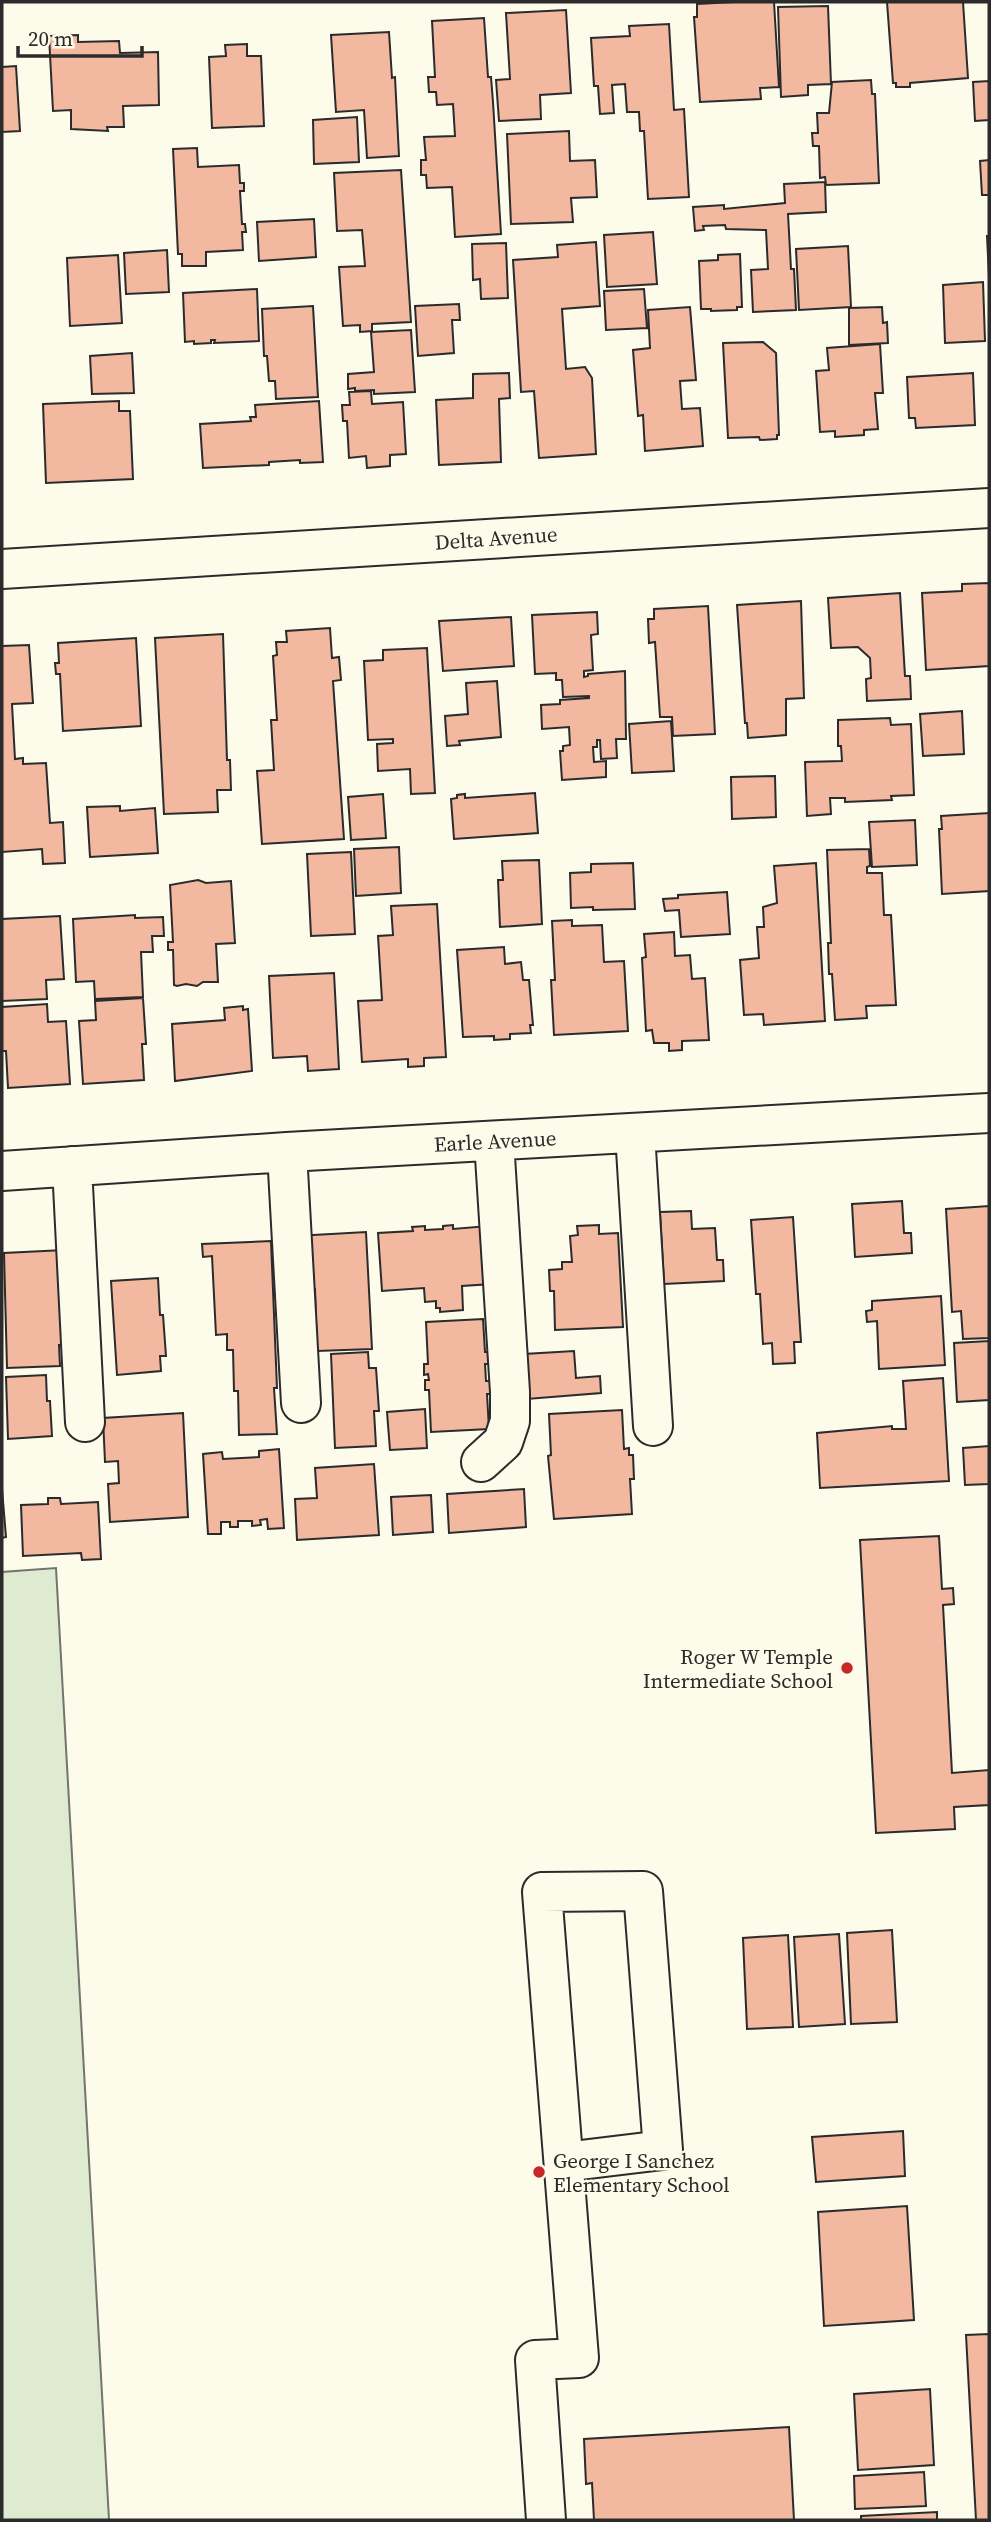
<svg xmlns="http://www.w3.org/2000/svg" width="991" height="2522" font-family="'Source Serif 4',serif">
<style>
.green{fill:#deebd1;stroke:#74746e;stroke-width:2}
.building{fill:#f2b8a0;stroke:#2b2b2b;stroke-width:2}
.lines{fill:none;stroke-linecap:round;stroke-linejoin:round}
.minor-casing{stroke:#2b2b2b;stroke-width:42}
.minor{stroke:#fdfbea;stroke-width:38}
.poi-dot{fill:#c62828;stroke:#fdfbea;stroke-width:2.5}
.labels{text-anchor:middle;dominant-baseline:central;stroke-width:5;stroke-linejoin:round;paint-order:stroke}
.street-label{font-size:21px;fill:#2b2b2b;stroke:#fdfbea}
.poi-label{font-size:21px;fill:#2b2b2b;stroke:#fdfbea;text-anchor:end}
</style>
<rect width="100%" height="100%" fill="#fdfbea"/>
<path class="green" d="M 56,1568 L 109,2520 L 2,2520 L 2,1572 Z"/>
<path class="building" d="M 734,2 L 774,2 L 779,87 L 760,88 L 761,99 L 700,102 L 694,17 L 697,17 L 697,4 Z
M 887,2 L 963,2 L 968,78 L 910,83 L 910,87 L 896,87 L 896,83 L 893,83 Z
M 828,6 L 831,84 L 808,85 L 808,95 L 781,97 L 778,7 Z
M 566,10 L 571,93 L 540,95 L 541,119 L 499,121 L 496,80 L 510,79 L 506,13 Z
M 484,18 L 488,77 L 491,77 L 493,102 L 501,234 L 455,237 L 452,187 L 427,188 L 426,175 L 421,175 L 421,160 L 426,160 L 424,137 L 455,136 L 453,104 L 437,105 L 436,92 L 429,92 L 428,77 L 435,77 L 432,21 Z
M 669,24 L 674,110 L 684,109 L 689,197 L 648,199 L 644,131 L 640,131 L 639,112 L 627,112 L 625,84 L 612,85 L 614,113 L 600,114 L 598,86 L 594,86 L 591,38 L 630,36 L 629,26 Z
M 389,32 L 392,78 L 395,77 L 399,156 L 367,158 L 364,110 L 336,112 L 331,35 Z
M 78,35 L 78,42 L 119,41 L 120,53 L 158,52 L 159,105 L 123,106 L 124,127 L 107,127 L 108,131 L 71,129 L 71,110 L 53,111 L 49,36 Z
M 247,44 L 247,56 L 261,56 L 264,126 L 212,128 L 209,57 L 226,56 L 225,45 Z
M 16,66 L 20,131 L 2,132 L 2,67 Z
M 871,80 L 872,94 L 875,94 L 879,183 L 826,185 L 825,177 L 820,178 L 819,146 L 813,146 L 812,133 L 818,133 L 817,113 L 829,113 L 832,82 Z
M 989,81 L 989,120 L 975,121 L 973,82 Z
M 357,117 L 359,162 L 314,164 L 313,120 Z
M 569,131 L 570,161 L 595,160 L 597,197 L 571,198 L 573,222 L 511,224 L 507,134 Z
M 197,148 L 198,167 L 239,165 L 240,183 L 244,183 L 244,191 L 240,191 L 242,224 L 245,224 L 246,232 L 242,232 L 243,250 L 206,252 L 206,266 L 182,266 L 182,254 L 178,254 L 173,149 Z
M 989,160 L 989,195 L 982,195 L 980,161 Z
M 401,170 L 411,322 L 372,324 L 372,331 L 360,332 L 360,325 L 343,326 L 339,267 L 365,266 L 362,230 L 337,231 L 334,173 Z
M 825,182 L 826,212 L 788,214 L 791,269 L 794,269 L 796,310 L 753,312 L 751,270 L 768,269 L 766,230 L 726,229 L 725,225 L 703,226 L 704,230 L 695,231 L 693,207 L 724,205 L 724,209 L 785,203 L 784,184 Z
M 314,219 L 316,257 L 259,261 L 257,222 Z
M 653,232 L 657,284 L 607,287 L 604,235 Z
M 987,236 L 989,236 L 989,277 Z
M 596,242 L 600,306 L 562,309 L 566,369 L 585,367 L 592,378 L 596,454 L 539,458 L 534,391 L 521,392 L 513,260 L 558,257 L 557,245 Z
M 506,243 L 508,298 L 481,299 L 480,279 L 473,280 L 472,244 Z
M 848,246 L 851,307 L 799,310 L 796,249 Z
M 167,250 L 169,292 L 126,294 L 124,253 Z
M 740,254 L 742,307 L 737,307 L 737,310 L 711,311 L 711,309 L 701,309 L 699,261 L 718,260 L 718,255 Z
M 118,255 L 122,323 L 70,326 L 67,258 Z
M 983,282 L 985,341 L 945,343 L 943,285 Z
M 257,289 L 259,341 L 214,343 L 215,340 L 211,340 L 211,343 L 194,344 L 194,341 L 185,342 L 183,293 Z
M 644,289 L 647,328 L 606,330 L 604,291 Z
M 459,304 L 460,320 L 452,320 L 454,353 L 418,356 L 415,306 Z
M 313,306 L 318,397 L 276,399 L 275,381 L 269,381 L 267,356 L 264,356 L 262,309 Z
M 690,307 L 696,380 L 680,381 L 682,409 L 700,408 L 703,446 L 645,451 L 643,415 L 638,416 L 633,350 L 650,348 L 648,310 Z
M 882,307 L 883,323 L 887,322 L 888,343 L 849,345 L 849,308 Z
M 411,330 L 415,392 L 374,394 L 374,390 L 355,391 L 355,388 L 348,389 L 348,374 L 374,372 L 371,332 Z
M 763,342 L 776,353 L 779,435 L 777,435 L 777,439 L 760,440 L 759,437 L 728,438 L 723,343 Z
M 880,344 L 883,393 L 875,393 L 878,429 L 864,430 L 864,435 L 835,437 L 835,431 L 820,432 L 816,371 L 829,370 L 827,348 Z
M 132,353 L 134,393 L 92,394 L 90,356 Z
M 509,373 L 510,398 L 499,399 L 501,462 L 439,465 L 436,400 L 473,398 L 473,374 Z
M 973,373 L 975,425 L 916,428 L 915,418 L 909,418 L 907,377 Z
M 371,391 L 372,404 L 403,402 L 406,454 L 390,455 L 390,466 L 367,468 L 366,456 L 349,458 L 347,421 L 343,421 L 342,405 L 350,405 L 349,392 Z
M 119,401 L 119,411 L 130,411 L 133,479 L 46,483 L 43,404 Z
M 319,401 L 323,462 L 300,463 L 300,460 L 269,462 L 269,465 L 203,468 L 200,424 L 251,421 L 250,417 L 256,417 L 255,405 Z
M 989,583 L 989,666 L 926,670 L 922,593 L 962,591 L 962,584 Z
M 900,593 L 905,676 L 910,676 L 911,699 L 867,701 L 866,679 L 871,678 L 870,658 L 858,647 L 831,648 L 828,598 Z
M 801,601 L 804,698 L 786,699 L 786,735 L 748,738 L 747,723 L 745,723 L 737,605 Z
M 708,606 L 715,734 L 673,736 L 672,717 L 660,717 L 655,642 L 649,643 L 648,619 L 654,619 L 654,609 Z
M 597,612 L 598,634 L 591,635 L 593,670 L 584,671 L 584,677 L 588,676 L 588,674 L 625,671 L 626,739 L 616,739 L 617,758 L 601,759 L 600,740 L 597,740 L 597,747 L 593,747 L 594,762 L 606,761 L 606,777 L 562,780 L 560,751 L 563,751 L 563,746 L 570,745 L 569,727 L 542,729 L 541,705 L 560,704 L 560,700 L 589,698 L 589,696 L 563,697 L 562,680 L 556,680 L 556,673 L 535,674 L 532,615 Z
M 511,617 L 514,666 L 443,671 L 439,621 Z
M 330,628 L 332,658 L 339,657 L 341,680 L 333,681 L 344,839 L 262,844 L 257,771 L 274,770 L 271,720 L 277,720 L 273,656 L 277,655 L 276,642 L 287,642 L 286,631 Z
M 223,634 L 227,760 L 230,760 L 231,790 L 217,790 L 218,812 L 164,814 L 155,638 Z
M 136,638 L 141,726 L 63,731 L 60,674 L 56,674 L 55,663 L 59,663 L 58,643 Z
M 29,645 L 33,703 L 12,704 L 15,759 L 23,758 L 23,764 L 46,763 L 50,823 L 63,822 L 65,863 L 43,864 L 42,849 L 2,852 L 2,646 Z
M 427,648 L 435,793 L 411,794 L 410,769 L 378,771 L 377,744 L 393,743 L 393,739 L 368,740 L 364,661 L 383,660 L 383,650 Z
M 497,681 L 501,737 L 459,741 L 460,745 L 447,746 L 445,716 L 468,714 L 466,683 Z
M 962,711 L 964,754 L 923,756 L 920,714 Z
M 890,718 L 891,725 L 911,724 L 914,795 L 891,796 L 892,800 L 845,802 L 845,798 L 830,798 L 831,814 L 807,816 L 805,762 L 842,761 L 841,746 L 838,746 L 838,720 Z
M 671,721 L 674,771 L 632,773 L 629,724 Z
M 775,776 L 776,817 L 732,819 L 731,777 Z
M 535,793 L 538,833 L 454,839 L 451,799 L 457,798 L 457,795 L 465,794 L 465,798 Z
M 383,794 L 386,838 L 351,840 L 348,797 Z
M 120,806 L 120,811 L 155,808 L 158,853 L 90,857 L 87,807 Z
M 989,813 L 989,891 L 942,894 L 939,829 L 942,829 L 941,816 Z
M 915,820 L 917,865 L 872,867 L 869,822 Z
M 399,847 L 401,893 L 356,896 L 354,849 Z
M 869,849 L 870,866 L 867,867 L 867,873 L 882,873 L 884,915 L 891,915 L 896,1005 L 866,1006 L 867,1018 L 835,1020 L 832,974 L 829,974 L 828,943 L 831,943 L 827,850 Z
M 351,852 L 355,934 L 311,936 L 307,854 Z
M 539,860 L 542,924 L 500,927 L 498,880 L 503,880 L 502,861 Z
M 633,863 L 635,909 L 593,910 L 593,907 L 571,908 L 570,873 L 591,872 L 591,864 Z
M 816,863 L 825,1021 L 764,1025 L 763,1014 L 744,1015 L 740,960 L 759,958 L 757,927 L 764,927 L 763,907 L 777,903 L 774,866 Z
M 198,880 L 206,883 L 231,881 L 235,943 L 216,944 L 218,982 L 203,982 L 197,986 L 186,984 L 177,986 L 174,985 L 173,950 L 168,950 L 168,942 L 173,942 L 170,885 Z
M 727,892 L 730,934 L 681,937 L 679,910 L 665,911 L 663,899 L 678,898 L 678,895 Z
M 437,904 L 446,1057 L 424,1058 L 424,1066 L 408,1067 L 408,1059 L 362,1062 L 358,1001 L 382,1000 L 378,936 L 393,935 L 391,906 Z
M 135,915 L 135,918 L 163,917 L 164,936 L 152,936 L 153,952 L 141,952 L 143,997 L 95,999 L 94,981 L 76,982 L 73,919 Z
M 60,916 L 64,979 L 46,980 L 47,999 L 2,1001 L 2,919 Z
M 572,920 L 572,926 L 602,925 L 604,962 L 624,961 L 628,1031 L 554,1035 L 551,980 L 555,980 L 552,921 Z
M 674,932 L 675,956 L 690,955 L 692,979 L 705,978 L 709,1040 L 682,1041 L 682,1050 L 669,1051 L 669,1043 L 654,1043 L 652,1030 L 646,1031 L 642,958 L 646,957 L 644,934 Z
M 504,947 L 505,964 L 521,962 L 523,980 L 529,980 L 533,1025 L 530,1025 L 531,1033 L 510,1034 L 510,1039 L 494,1040 L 494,1036 L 463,1037 L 457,950 Z
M 334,973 L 339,1069 L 308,1071 L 307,1056 L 273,1058 L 269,976 Z
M 143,998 L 146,1044 L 142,1044 L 144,1080 L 83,1084 L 79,1021 L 96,1020 L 95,1001 Z
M 47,1004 L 48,1022 L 66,1021 L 70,1084 L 8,1088 L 6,1051 L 2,1051 L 2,1007 Z
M 243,1006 L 243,1010 L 248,1009 L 252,1071 L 175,1081 L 172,1024 L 225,1020 L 224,1008 Z
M 902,1201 L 904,1233 L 911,1233 L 912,1253 L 855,1257 L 852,1204 Z
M 989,1206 L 989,1338 L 963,1339 L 961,1311 L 952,1312 L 946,1209 Z
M 691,1211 L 692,1229 L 715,1228 L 717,1260 L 723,1260 L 724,1281 L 664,1284 L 660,1212 Z
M 793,1217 L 801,1342 L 794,1342 L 795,1363 L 773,1364 L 772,1343 L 763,1344 L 760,1294 L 756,1294 L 751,1220 Z
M 453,1225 L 453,1229 L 488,1226 L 492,1284 L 462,1286 L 463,1310 L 440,1312 L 440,1308 L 436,1308 L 436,1301 L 425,1302 L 424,1288 L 382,1291 L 378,1233 L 413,1231 L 412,1227 L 425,1226 L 425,1230 L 443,1229 L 443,1226 Z
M 599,1225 L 599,1234 L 618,1233 L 623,1327 L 555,1330 L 554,1291 L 550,1291 L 549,1270 L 562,1269 L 562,1262 L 572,1262 L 570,1236 L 578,1235 L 577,1226 Z
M 366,1232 L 372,1349 L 317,1351 L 315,1289 L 299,1290 L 296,1236 Z
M 271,1241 L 277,1388 L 274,1388 L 277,1434 L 239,1435 L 238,1391 L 234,1391 L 233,1350 L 227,1350 L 227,1334 L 216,1335 L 212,1256 L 203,1257 L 202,1244 Z
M 64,1250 L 72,1345 L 59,1345 L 60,1366 L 7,1368 L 4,1253 Z
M 158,1278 L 160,1315 L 163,1315 L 166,1356 L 160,1356 L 161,1371 L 117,1375 L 111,1281 Z
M 941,1296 L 945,1365 L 879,1369 L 877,1321 L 867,1322 L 866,1311 L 872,1310 L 872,1301 Z
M 483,1319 L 485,1352 L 489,1352 L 489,1364 L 485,1364 L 486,1381 L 490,1381 L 491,1394 L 487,1394 L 489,1429 L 431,1432 L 429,1390 L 425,1390 L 425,1380 L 429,1380 L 428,1374 L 424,1375 L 424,1364 L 428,1364 L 426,1322 Z
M 989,1341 L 989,1400 L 957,1402 L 954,1343 Z
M 574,1351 L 576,1378 L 600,1376 L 601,1393 L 527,1399 L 524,1354 Z
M 368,1352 L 369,1368 L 376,1368 L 379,1411 L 374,1411 L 376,1446 L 335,1448 L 331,1354 Z
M 46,1375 L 47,1401 L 50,1401 L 52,1436 L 8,1439 L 6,1377 Z
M 943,1378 L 949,1481 L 820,1488 L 817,1433 L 892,1426 L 892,1429 L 906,1429 L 903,1381 Z
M 425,1409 L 427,1448 L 390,1450 L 387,1412 Z
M 622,1410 L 624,1449 L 629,1448 L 629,1455 L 633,1455 L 634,1479 L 630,1479 L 632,1514 L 554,1519 L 548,1456 L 551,1455 L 549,1414 Z
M 183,1413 L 188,1517 L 110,1522 L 108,1484 L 119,1483 L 118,1461 L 105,1462 L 103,1418 Z
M 989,1446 L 989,1484 L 965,1485 L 963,1448 Z
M 279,1449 L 284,1528 L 268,1529 L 267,1519 L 260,1520 L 261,1525 L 252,1526 L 252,1521 L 238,1521 L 238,1527 L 230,1527 L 230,1522 L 221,1522 L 221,1534 L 208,1534 L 203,1454 L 222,1452 L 223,1459 L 259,1457 L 259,1451 Z
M 374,1464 L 379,1535 L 297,1540 L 295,1499 L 317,1498 L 315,1468 Z
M 2,1489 L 6,1537 L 2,1538 Z
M 524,1489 L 526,1527 L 449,1533 L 447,1494 Z
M 431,1495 L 433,1532 L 393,1535 L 391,1497 Z
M 48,1498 L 60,1498 L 61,1504 L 98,1502 L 101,1559 L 82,1560 L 81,1553 L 23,1556 L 21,1505 L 48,1504 Z
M 939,1536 L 942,1589 L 953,1588 L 954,1604 L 943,1605 L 952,1773 L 989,1770 L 989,1805 L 954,1807 L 955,1829 L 876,1833 L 860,1540 Z
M 892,1930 L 897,2022 L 851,2024 L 847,1933 Z
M 839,1934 L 845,2024 L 799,2027 L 794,1937 Z
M 788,1935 L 793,2027 L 747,2029 L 743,1938 Z
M 903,2131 L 905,2176 L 816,2182 L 812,2137 Z
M 907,2206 L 914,2320 L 824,2326 L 818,2212 Z
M 989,2334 L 989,2520 L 976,2520 L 966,2335 Z
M 930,2389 L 934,2465 L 858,2470 L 854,2394 Z
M 789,2427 L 794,2520 L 594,2520 L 592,2483 L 586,2484 L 584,2439 Z
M 924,2472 L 926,2506 L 855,2509 L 854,2476 Z
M 937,2512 L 937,2520 L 861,2520 L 861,2516 Z"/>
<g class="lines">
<g class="minor-casing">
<path id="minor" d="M 2,569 L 989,508
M 635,1133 L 653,1426
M 287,1152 L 301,1403
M 72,1166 L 85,1422
M 2,1171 L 287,1152 L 989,1113
M 481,1462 L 503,1442 L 510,1421 L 510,1392 L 494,1141
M 546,2520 L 535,2360 L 579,2358 L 542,1892 L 643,1891 L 663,2150 L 564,2162"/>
</g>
<use href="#minor" class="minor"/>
</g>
<g class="poi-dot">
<circle cx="847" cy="1668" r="7"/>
<circle cx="539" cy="2172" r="7"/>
</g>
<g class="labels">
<g class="street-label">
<text transform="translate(496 538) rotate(-4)">Delta Avenue</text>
<text transform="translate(495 1141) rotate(-3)">Earle Avenue</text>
</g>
<g class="poi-label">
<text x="833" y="1656">Roger W Temple<tspan x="833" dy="24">Intermediate School</tspan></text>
<text x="553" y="2160" text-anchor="start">George I Sanchez<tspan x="553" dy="24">Elementary School</tspan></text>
</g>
</g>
<rect width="991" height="2522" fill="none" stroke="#2b2b2b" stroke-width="7"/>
<path d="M18 46v10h124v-10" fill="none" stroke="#2b2b2b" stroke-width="3.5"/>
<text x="28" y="46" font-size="21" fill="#2b2b2b" stroke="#fdfbea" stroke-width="5" paint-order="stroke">20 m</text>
</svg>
